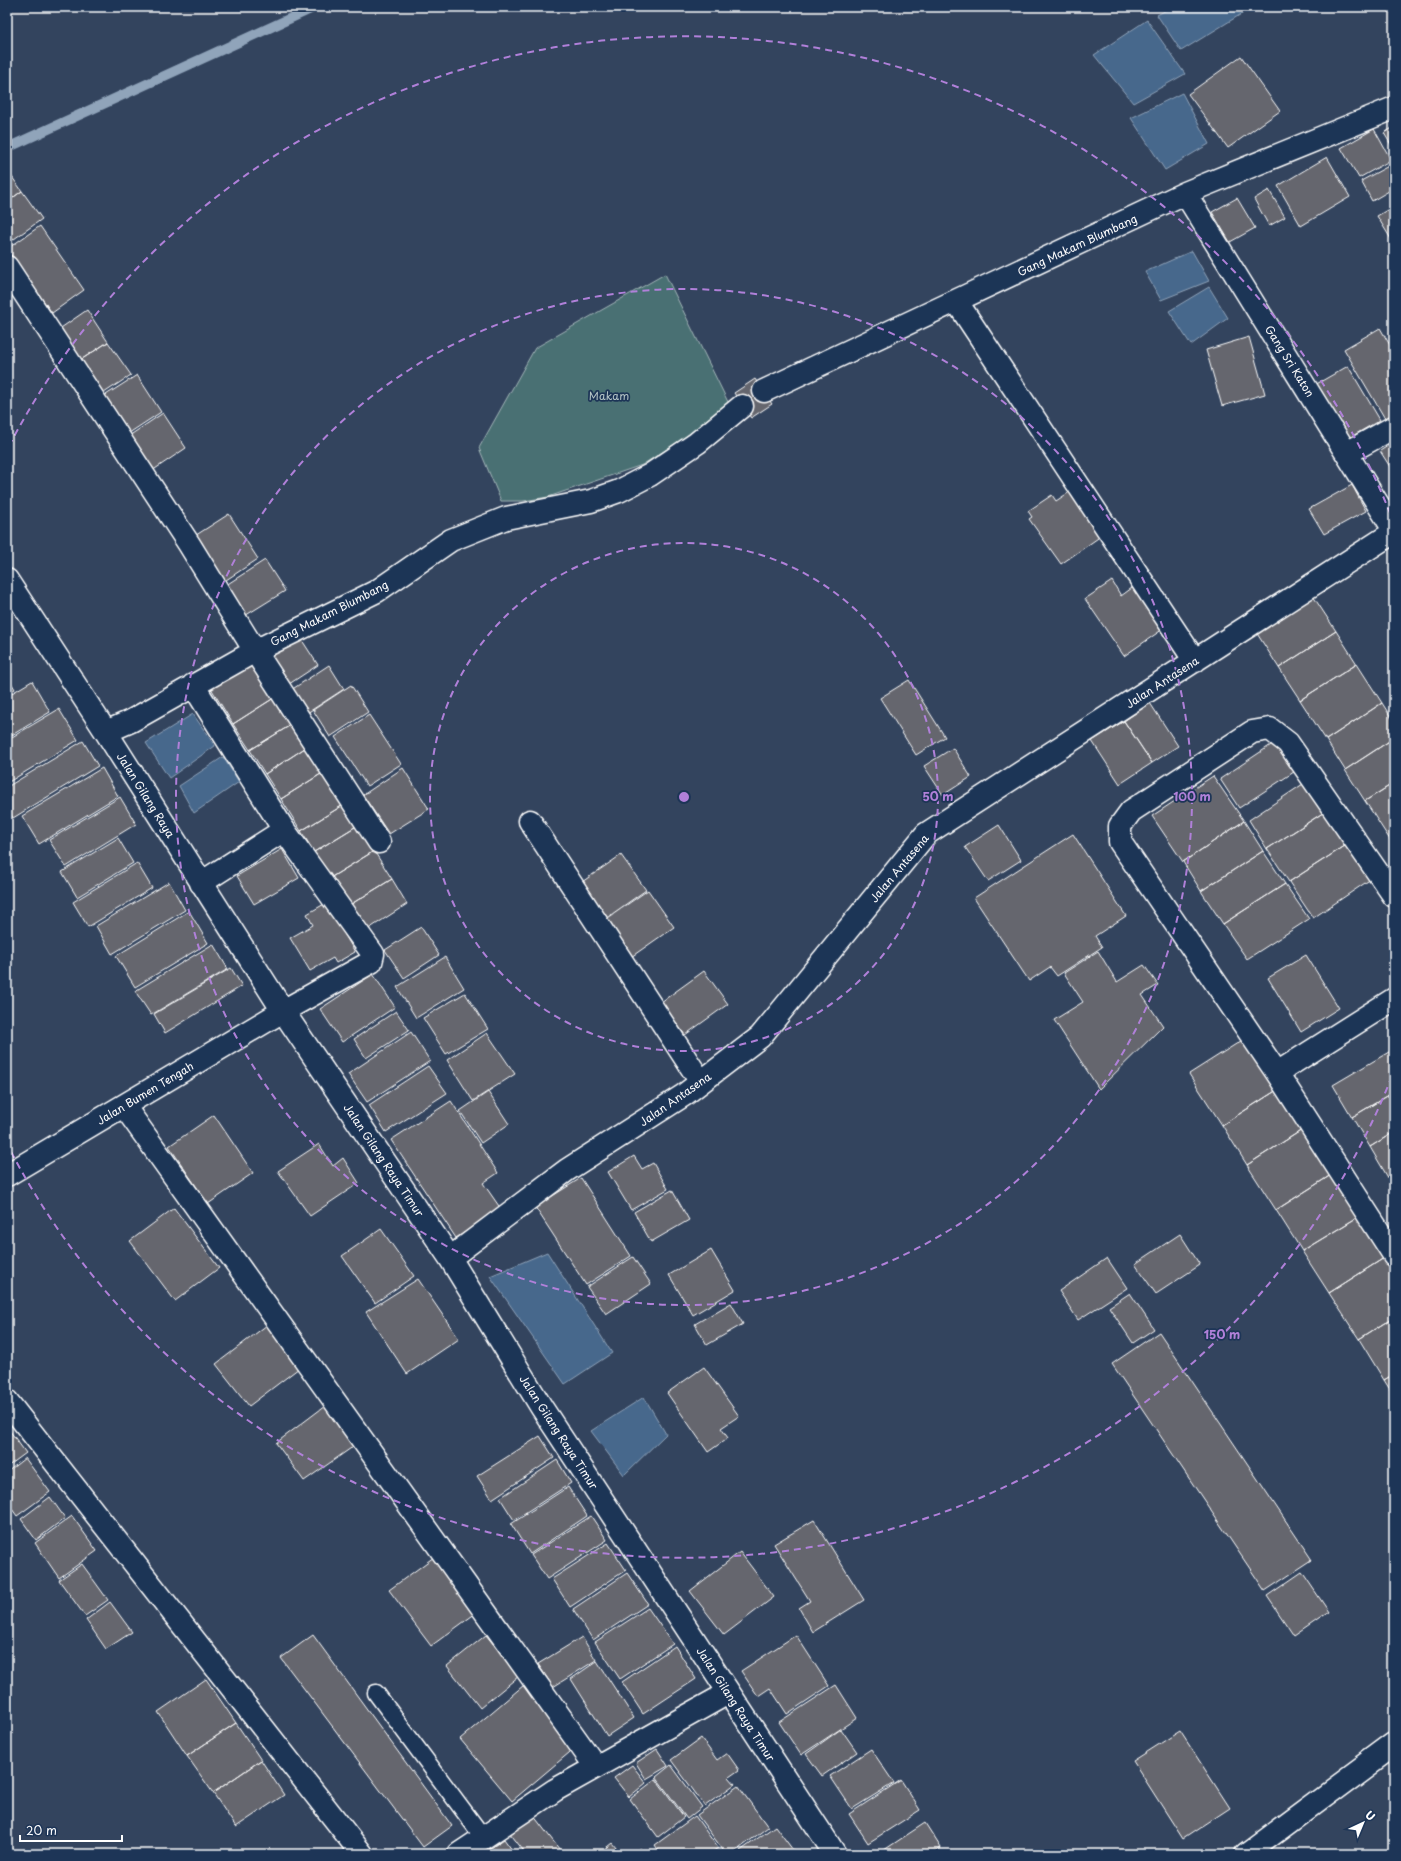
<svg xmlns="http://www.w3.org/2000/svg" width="1401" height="1861" font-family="'Playpen Sans',sans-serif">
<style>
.green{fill:#496f73;stroke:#a4b7b9}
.water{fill:#46678c;stroke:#90a4ba}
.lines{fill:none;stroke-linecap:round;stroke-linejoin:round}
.stream{stroke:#90a4ba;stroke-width:10}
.building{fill:#65666e;stroke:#fff}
.service-casing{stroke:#fff;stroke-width:19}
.minor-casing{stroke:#fff;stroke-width:25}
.service{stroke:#1d3557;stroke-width:16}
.minor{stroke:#1d3557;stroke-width:22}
.ring{fill:none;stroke:#b080d9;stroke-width:2;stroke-dasharray:7 5}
.labels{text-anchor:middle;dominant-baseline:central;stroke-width:3.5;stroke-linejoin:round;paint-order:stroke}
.street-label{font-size:11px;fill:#fff;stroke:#1d3557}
.park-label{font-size:11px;fill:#b6c5c7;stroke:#1d3557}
.centre{fill:#b080d9;stroke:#1d3557;stroke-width:2}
.ring-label{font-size:12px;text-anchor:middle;font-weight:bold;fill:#b080d9;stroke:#1d3557;stroke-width:3.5;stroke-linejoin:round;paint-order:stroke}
</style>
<rect width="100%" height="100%" fill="#33445e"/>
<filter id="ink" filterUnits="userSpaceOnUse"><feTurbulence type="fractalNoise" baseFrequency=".025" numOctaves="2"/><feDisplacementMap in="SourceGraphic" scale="8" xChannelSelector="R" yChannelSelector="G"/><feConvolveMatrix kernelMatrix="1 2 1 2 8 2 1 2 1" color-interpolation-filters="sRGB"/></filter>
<g filter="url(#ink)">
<path class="green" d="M 665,274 L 729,404 L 681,440 L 642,465 L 548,497 L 523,501 L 501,501 L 479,448 L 535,348 Z"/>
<path class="water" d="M 1172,7 L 1239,7 L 1243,13 L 1181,51 L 1157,15 Z
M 1147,20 L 1185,74 L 1133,103 L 1094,55 Z
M 1182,93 L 1209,144 L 1165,170 L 1131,118 Z
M 1192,251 L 1209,281 L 1161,300 L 1145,272 Z
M 1209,287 L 1228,318 L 1191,345 L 1169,311 Z
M 193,714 L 215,746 L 169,778 L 146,743 Z
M 223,757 L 239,782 L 194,813 L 179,786 Z
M 547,1252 L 612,1353 L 565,1384 L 490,1276 Z
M 644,1397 L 666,1434 L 624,1475 L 591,1431 Z"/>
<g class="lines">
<path class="stream" d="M 7,148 L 315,7"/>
</g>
<path class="building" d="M 1241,56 L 1280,111 L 1228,148 L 1188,94 Z
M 1394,127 L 1394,150 L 1384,133 Z
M 1374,129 L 1391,160 L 1359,178 L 1341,148 Z
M 1327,157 L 1350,197 L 1301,226 L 1278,186 Z
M 1394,163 L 1394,188 L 1372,201 L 1361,181 Z
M 7,170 L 22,191 L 7,202 Z
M 1269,190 L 1285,217 L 1269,226 L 1254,199 Z
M 22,191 L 42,219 L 7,244 L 7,202 Z
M 1237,198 L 1255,228 L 1230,242 L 1212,212 Z
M 1394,206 L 1394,244 L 1377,216 Z
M 40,226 L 84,290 L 52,313 L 7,249 Z
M 87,310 L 108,342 L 76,363 L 55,332 Z
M 1380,328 L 1394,352 L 1394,418 L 1387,422 L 1344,349 Z
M 1249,337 L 1265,394 L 1222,406 L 1206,350 Z
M 108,342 L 131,375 L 98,397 L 76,363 Z
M 1348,366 L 1380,420 L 1344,441 L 1313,386 Z
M 137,375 L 161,412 L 123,437 L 98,400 Z
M 755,379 L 772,404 L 751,418 L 734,393 Z
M 163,413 L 186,448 L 149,473 L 126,438 Z
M 1394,442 L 1394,473 L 1380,451 Z
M 1352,485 L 1366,511 L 1324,534 L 1309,509 Z
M 1071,491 L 1101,536 L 1061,564 L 1029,519 L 1032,517 L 1028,511 L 1052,495 L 1056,501 Z
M 229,514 L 258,559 L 220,584 L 190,539 Z
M 265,560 L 285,591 L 243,617 L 223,587 Z
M 1112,581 L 1121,596 L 1136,585 L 1166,627 L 1124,656 L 1085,599 Z
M 1313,596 L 1336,631 L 1279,668 L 1256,632 Z
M 296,631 L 318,665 L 283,688 L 261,654 Z
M 1336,631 L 1357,664 L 1300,700 L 1279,668 Z
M 253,658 L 277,696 L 233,724 L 209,685 Z
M 1357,664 L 1382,703 L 1326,740 L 1300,700 Z
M 329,665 L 344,689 L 304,715 L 288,692 Z
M 7,676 L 15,689 L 7,694 Z
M 909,680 L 945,737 L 916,755 L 880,698 Z
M 32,681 L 50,712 L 7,738 L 7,696 Z
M 351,685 L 368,712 L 330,737 L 313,710 Z
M 277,696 L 294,723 L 250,750 L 233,724 Z
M 1150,703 L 1178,746 L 1152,763 L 1124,721 Z
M 1382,703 L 1394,722 L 1394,738 L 1345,770 L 1326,740 Z
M 59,709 L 78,740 L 7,783 L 7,740 Z
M 369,715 L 401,764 L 367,786 L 335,737 Z
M 1124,721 L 1152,763 L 1120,784 L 1092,741 Z
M 294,723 L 308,746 L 265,774 L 250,750 Z
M 1394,738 L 1394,783 L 1365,801 L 1345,770 Z
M 1280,739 L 1300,768 L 1239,808 L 1220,779 Z
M 83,741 L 98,766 L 13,818 L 7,808 L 7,787 Z
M 308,746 L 324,772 L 281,799 L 265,774 Z
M 953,748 L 971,777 L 943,795 L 924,766 Z
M 102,768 L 118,796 L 39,844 L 22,816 Z
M 403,768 L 429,809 L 389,834 L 363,795 Z
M 324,772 L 345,804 L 301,831 L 281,799 Z
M 1213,776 L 1244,821 L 1183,862 L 1152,816 Z
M 1309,780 L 1329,809 L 1267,849 L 1249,820 Z
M 1394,783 L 1394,846 L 1365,801 Z
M 120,797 L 136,824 L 66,867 L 49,840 Z
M 345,804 L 358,825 L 314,852 L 301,831 Z
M 1329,809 L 1351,842 L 1289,882 L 1267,849 Z
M 1244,821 L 1263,851 L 1201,891 L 1183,862 Z
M 358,825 L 374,851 L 330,878 L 314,852 Z
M 999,825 L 1021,860 L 988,881 L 965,847 Z
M 1073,834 L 1126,916 L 1095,936 L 1102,947 L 1057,976 L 1050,967 L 1029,981 L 974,898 Z
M 118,838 L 133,863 L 77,897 L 62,872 Z
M 1351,842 L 1374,877 L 1313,918 L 1289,882 Z
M 282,849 L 299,878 L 254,904 L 237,876 Z
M 374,851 L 392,879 L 348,906 L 330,878 Z
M 1263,851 L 1285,884 L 1223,924 L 1201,891 Z
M 621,855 L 646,890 L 605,919 L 579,884 Z
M 137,863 L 152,888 L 88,927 L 73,902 Z
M 392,879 L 407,904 L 364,932 L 348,906 Z
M 169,882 L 185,910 L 112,954 L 96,926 Z
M 1285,884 L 1309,919 L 1247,959 L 1223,924 Z
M 648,890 L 674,927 L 631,957 L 605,920 Z
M 326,903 L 355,952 L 336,963 L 333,958 L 310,971 L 290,938 L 313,925 L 307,914 Z
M 189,911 L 208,943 L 135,987 L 116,956 Z
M 421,927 L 439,955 L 404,978 L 385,950 Z
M 213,944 L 228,969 L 151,1015 L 135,991 Z
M 1098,951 L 1117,982 L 1144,965 L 1158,985 L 1142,995 L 1163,1026 L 1099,1089 L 1054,1020 L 1083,1002 L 1064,973 Z
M 1306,955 L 1339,1008 L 1301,1032 L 1268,978 Z
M 445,957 L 464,988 L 416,1018 L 397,987 Z
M 231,968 L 242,986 L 165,1033 L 154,1014 Z
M 704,971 L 728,1004 L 685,1035 L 661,1002 Z
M 373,974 L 395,1007 L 342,1042 L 320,1009 Z
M 465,993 L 488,1029 L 446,1054 L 423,1018 Z
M 396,1011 L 409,1030 L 366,1058 L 354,1039 Z
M 411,1032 L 430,1061 L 367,1102 L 348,1074 Z
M 487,1033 L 515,1074 L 473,1101 L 447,1060 Z
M 1244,1039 L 1277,1090 L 1222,1125 L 1189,1074 Z
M 1394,1049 L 1394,1092 L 1352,1117 L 1333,1085 Z
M 428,1066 L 447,1093 L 386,1132 L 369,1105 Z
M 1277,1090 L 1302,1130 L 1247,1165 L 1222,1125 Z
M 488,1092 L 509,1124 L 481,1143 L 460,1111 Z
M 1394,1092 L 1394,1132 L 1370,1147 L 1352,1117 Z
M 451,1101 L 498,1173 L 483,1183 L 501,1209 L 456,1238 L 391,1140 Z
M 214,1115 L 253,1173 L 208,1204 L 169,1146 Z
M 1302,1130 L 1331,1175 L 1276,1210 L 1247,1165 Z
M 1394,1132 L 1394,1178 L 1390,1181 L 1370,1147 Z
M 319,1144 L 333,1166 L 343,1158 L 359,1183 L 310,1216 L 278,1171 Z
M 634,1156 L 642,1169 L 653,1163 L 668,1189 L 631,1210 L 608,1172 Z
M 1331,1175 L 1358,1217 L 1302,1251 L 1276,1210 Z
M 581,1178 L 631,1256 L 586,1285 L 535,1207 Z
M 1394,1178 L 1394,1187 L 1390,1181 Z
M 672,1190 L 689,1220 L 651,1242 L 634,1212 Z
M 174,1208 L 219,1268 L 175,1301 L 130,1241 Z
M 1358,1217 L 1384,1258 L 1329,1293 L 1302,1251 Z
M 381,1229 L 414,1276 L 375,1303 L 342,1256 Z
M 1180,1234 L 1200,1265 L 1156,1294 L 1135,1264 Z
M 711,1250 L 735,1290 L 693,1315 L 669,1275 Z
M 633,1257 L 651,1284 L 606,1314 L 587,1287 Z
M 1107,1258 L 1127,1288 L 1078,1320 L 1059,1291 Z
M 1384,1258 L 1394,1274 L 1394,1317 L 1359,1339 L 1329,1293 Z
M 418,1279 L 459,1339 L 407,1374 L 366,1312 Z
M 1130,1293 L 1154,1329 L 1133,1343 L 1109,1307 Z
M 731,1303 L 743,1324 L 707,1345 L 695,1324 Z
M 1394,1317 L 1394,1374 L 1384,1380 L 1359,1339 Z
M 267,1325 L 299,1368 L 249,1406 L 216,1364 Z
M 1159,1332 L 1312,1560 L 1265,1591 L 1112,1364 Z
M 704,1367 L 739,1416 L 721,1428 L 728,1438 L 708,1452 L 667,1393 Z
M 1394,1374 L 1394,1396 L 1384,1380 Z
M 325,1406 L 354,1446 L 304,1481 L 276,1443 Z
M 7,1427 L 26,1453 L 7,1467 Z
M 540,1436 L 554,1458 L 492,1499 L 477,1476 Z
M 25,1458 L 50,1492 L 17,1516 L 7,1502 L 7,1472 Z
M 557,1460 L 571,1483 L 514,1520 L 500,1498 Z
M 568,1487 L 587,1516 L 530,1554 L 511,1524 Z
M 50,1497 L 65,1518 L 36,1540 L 21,1519 Z
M 72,1516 L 97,1551 L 59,1578 L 35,1543 Z
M 591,1516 L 607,1540 L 547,1579 L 531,1555 Z
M 814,1520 L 864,1600 L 813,1632 L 799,1608 L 810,1601 L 774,1544 Z
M 608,1543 L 626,1570 L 570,1607 L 552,1579 Z
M 740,1552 L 774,1597 L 724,1635 L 690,1591 Z
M 434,1557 L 476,1613 L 431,1646 L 389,1590 Z
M 82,1564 L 108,1600 L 85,1616 L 59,1580 Z
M 1302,1572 L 1329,1612 L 1294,1636 L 1267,1596 Z
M 627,1573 L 648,1604 L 593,1640 L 573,1609 Z
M 110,1602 L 132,1632 L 106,1649 L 86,1620 Z
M 648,1608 L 673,1644 L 620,1679 L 595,1642 Z
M 313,1635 L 452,1826 L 423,1847 L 281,1658 Z
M 486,1635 L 519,1676 L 480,1708 L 447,1666 Z
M 796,1635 L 829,1686 L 787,1714 L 770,1688 L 758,1696 L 741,1671 Z
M 582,1637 L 596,1660 L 553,1687 L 538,1664 Z
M 675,1646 L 696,1679 L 643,1714 L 622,1682 Z
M 597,1661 L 634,1718 L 607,1736 L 571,1679 Z
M 206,1679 L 236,1723 L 187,1756 L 158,1712 Z
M 524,1685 L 576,1747 L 512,1801 L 460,1739 Z
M 836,1685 L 857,1718 L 801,1755 L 779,1722 Z
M 236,1723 L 261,1760 L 213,1793 L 187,1756 Z
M 841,1729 L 857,1752 L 822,1776 L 806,1754 Z
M 1180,1731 L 1230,1808 L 1183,1839 L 1133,1761 Z
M 701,1738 L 717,1760 L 727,1753 L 739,1770 L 729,1777 L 735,1784 L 705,1806 L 671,1760 Z
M 657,1749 L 668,1766 L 646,1779 L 636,1763 Z
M 871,1749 L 894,1783 L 852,1809 L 830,1776 Z
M 261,1760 L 284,1795 L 236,1827 L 213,1793 Z
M 632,1765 L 646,1783 L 629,1797 L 614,1778 Z
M 671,1765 L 702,1807 L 687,1819 L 656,1777 Z
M 656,1779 L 684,1817 L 658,1837 L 630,1799 Z
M 901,1780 L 920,1810 L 868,1843 L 849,1814 Z
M 738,1786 L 768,1827 L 732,1854 L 726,1854 L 697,1815 Z
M 530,1811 L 563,1854 L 526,1854 L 506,1828 Z
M 695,1816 L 718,1848 L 709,1854 L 661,1854 L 655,1845 Z
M 925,1823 L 941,1848 L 932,1854 L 878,1854 Z
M 775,1826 L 796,1854 L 742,1854 L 740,1851 Z
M 504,1839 L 515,1854 L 485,1854 L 484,1853 Z
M 612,1843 L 621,1854 L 598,1854 Z
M 640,1848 L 645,1854 L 632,1854 Z"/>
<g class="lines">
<g class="service-casing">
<path id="service" d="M 376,1693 L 483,1837"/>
</g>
<g class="minor-casing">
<path id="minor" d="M 1185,193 L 1394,530
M 7,267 L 189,544 L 255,651 L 379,842
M 957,302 L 1195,661
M 764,391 L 1185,193 L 1394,108
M 1347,453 L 1394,427
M 7,580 L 106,732 L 283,1011 L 450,1258 L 542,1408 L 835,1854
M 106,732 L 131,721 L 255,651 L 377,591 L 451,540 L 506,518 L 591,501 L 619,491 L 650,475 L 697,443 L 742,406
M 530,821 L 701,1082
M 201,883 L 284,830
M 1394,896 L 1288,743 L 1270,729 L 1252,732 L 1131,811 L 1120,826 L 1120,842 L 1277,1073 L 1394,1255
M 1277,1073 L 1394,999
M 124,1106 L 596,1767
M 7,1175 L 283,1011 L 371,962 L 373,954 L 284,830 L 193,685
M 450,1258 L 567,1170 L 684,1095 L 760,1037 L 926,834 L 1394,532
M 7,1401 L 362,1854
M 459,1854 L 555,1790 L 728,1693
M 1246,1854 L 1394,1744"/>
</g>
<use href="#service" class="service"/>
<use href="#minor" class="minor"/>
</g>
</g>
<g class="ring">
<circle cx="684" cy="797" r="254"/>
<circle cx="684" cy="797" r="508"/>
<path d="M1392 1076A761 761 0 0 1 9 1148M9 446A761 761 0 0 1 1392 518"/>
</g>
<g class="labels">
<g class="street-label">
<text transform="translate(1077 245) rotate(-25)">Gang Makam Blumbang</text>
<text transform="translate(1290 361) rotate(58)">Gang Sri Katon</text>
<text transform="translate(329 613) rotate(-27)">Gang Makam Blumbang</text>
<text transform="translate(1162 682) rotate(-33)">Jalan Antasena</text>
<text transform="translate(146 795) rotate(58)">Jalan Gilang Raya</text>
<text transform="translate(899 868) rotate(-50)">Jalan Antasena</text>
<text transform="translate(145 1093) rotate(-31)">Jalan Bumen Tengah</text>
<text transform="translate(675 1099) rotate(-35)">Jalan Antasena</text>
<text transform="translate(384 1160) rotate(56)">Jalan Gilang Raya Timur</text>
<text transform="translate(559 1432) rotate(57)">Jalan Gilang Raya Timur</text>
<text transform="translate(736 1704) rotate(57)">Jalan Gilang Raya Timur</text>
</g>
<g class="park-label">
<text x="609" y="395">Makam</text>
</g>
</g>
<circle cx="684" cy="797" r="6" class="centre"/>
<g class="ring-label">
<text x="938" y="801">50 m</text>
<text x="1192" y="801">100 m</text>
<text x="1222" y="1339">150 m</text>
</g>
<rect width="1401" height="1861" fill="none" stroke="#1d3557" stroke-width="24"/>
<rect x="12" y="12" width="1377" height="1837" fill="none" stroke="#fff" stroke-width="1.5" filter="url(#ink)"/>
<g transform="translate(1363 1823) rotate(44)" stroke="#1d3557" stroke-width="3" paint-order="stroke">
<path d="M0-3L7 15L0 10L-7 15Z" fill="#ffffff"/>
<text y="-6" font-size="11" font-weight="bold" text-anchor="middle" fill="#ffffff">U</text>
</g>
<path d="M20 1835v6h102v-6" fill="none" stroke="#ffffff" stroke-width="2"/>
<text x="26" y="1835" font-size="12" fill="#ffffff" stroke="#1d3557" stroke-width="3" paint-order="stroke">20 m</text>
</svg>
